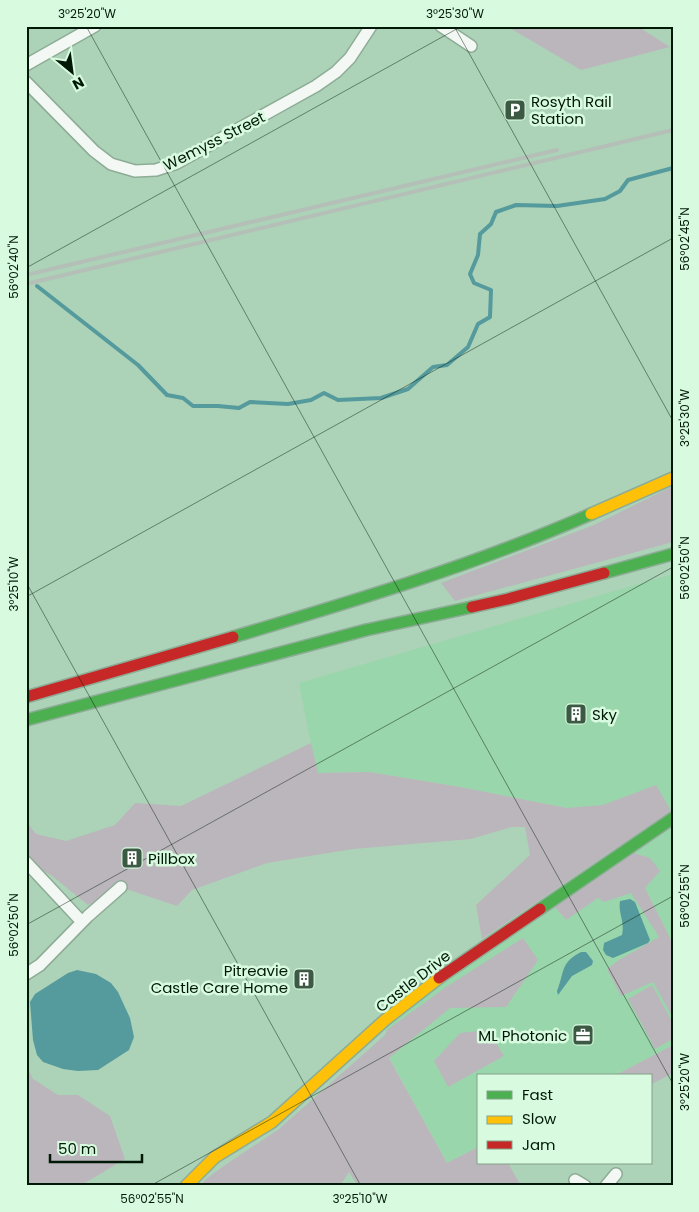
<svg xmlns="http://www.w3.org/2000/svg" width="699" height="1212" font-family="Poppins,sans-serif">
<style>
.built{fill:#9ad6ab}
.green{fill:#bbb6bc}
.water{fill:#559a9c}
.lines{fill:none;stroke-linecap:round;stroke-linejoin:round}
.stream{stroke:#559a9c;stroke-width:4}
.street-casing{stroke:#8dac96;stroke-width:14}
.fast-casing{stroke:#8dac96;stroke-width:14}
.slow-casing{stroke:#8dac96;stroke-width:14}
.jam-casing{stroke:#8dac96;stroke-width:14}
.street{stroke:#f3f8f4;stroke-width:11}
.fast{stroke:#4caf50;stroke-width:11}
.slow{stroke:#ffc107;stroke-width:11}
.jam{stroke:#c62828;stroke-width:11}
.rail{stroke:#b4bfb7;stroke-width:4}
.ticks{fill:none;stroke:#001806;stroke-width:1;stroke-opacity:0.45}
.labels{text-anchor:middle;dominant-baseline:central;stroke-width:5;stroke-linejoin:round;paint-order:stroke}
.poi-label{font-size:15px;fill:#001806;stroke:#d8fbe0;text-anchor:start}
.street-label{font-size:15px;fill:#001806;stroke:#d8fbe0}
.neatline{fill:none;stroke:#001806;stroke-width:2}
.ticks-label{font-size:12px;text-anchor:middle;fill:#001806}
</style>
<rect width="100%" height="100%" fill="#acd3b7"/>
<path class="built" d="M 673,574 L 673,1045 L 614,1076 L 478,1076 L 478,1147 L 447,1163 L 389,1057 L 385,1020 L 628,849 L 567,808 L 460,787 L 369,772 L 317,773 L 299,683 Z"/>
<path class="green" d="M 511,26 L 637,26 L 670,47 L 581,70 L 510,28 Z
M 673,486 L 673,542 L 455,601 L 441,583 L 594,525 Z
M 311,743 L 318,773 L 369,772 L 460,787 L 567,808 L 603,805 L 656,785 L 671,811 L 482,939 L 476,905 L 530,855 L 525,827 L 512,827 L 471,839 L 353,849 L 267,863 L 192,890 L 177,906 L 126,889 L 88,905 L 51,875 L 26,862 L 26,821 L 36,834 L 66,841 L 115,825 L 135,803 L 181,806 Z
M 634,853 L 650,858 L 660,871 L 645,888 L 673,944 L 673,1018 L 653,982 L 621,996 L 607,969 L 619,960 L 659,937 L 631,893 L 604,902 L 598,898 L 566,920 L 555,907 Z
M 523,938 L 538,960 L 506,1007 L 450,1008 L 389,1058 L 447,1163 L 478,1147 L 478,1163 L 508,1163 L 521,1186 L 358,1186 L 349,1172 L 340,1186 L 200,1186 L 207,1178 L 228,1163 L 279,1129 L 385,1035 L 387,1030 L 446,987 Z
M 652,985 L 673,1023 L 673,1039 L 655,1049 L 628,999 Z
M 488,1030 L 504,1056 L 448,1087 L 434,1061 L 460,1033 Z
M 673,1045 L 673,1073 L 650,1085 L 650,1076 L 614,1076 Z
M 26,1065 L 33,1079 L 58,1095 L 78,1095 L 110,1116 L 125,1159 L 80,1186 L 26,1186 Z"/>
<path class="water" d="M 630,899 L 635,902 L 650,940 L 648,943 L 613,958 L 606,955 L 603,950 L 604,943 L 622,935 C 625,922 618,913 620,901 Z
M 581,952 L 586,952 L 593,961 L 592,965 L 572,976 L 558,995 L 557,991 C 565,971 560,963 581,952 Z
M 77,970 L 96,974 L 111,983 L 118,992 L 130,1018 L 134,1037 L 129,1050 L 98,1070 L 78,1071 L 63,1069 L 43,1062 L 37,1055 L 33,1040 L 30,1002 L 35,994 L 68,973 Z"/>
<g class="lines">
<path class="stream" d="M 37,286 L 138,365 L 167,395 L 183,398 L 193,406 L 218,406 L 239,408 L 250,402 L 288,404 L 311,400 L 324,393 L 338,400 L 381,398 L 408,389 L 433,367 L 447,365 L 468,347 L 478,324 L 490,317 L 491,290 L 474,283 L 470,274 L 478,255 L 480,234 L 491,224 L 496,212 L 516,205 L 557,206 L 605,199 L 620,191 L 628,180 L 673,168"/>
<g class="street-casing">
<path id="street" d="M 441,26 L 471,46
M 26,65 L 95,26
M 26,82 L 94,151 L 111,164 L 135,171 L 156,170 L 177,163 L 316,86 L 336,72 L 350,58 L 371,26
M 26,862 L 82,922
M 26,974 L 40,965 L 88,916 L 121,887
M 575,1180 L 585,1186
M 606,1186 L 616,1174"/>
</g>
<g class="fast-casing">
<path id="fast" d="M 604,573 L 673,554
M 233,637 C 354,601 475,565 591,514
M 26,720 L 366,630 L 472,607
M 540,909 L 673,818"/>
</g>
<g class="slow-casing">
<path id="slow" d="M 591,514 L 673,478
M 186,1186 L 215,1157 L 272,1122 L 385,1020 L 439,978"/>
</g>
<g class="jam-casing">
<path id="jam" d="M 472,607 L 508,599 L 604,573
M 26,697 L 233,637
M 439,978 L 540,909"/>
</g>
<use href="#street" class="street"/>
<use href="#fast" class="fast"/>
<use href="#slow" class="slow"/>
<use href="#jam" class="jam"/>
<path class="rail" d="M 26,275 L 557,150
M 26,284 L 673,130"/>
</g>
<path class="ticks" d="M 86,26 L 673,1084M 454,26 L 673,421M 26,268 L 462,26M 26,582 L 361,1186M 26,597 L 673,238M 26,925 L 673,567M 150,1186 L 673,896"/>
<defs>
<g id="parking-square" transform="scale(1.125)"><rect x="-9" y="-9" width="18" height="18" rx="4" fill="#3c5944" stroke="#d8fbe0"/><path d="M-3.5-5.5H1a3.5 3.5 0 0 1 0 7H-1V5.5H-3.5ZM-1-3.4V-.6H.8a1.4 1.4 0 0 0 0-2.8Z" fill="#fff"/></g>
<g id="building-square" transform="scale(1.125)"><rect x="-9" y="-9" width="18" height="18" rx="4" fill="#3c5944" stroke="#d8fbe0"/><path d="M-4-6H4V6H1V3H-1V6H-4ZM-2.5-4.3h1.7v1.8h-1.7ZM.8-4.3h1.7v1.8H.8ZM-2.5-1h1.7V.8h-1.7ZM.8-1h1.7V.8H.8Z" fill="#fff"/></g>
<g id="office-square" transform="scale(1.125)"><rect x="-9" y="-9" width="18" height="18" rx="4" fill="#3c5944" stroke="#d8fbe0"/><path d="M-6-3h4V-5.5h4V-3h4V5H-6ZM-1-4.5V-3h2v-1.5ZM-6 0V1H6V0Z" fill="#fff"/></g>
</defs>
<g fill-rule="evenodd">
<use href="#parking-square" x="515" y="110"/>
<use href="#building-square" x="576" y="714"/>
<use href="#building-square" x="132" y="858"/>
<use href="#building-square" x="304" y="979"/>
<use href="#office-square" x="583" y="1035"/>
</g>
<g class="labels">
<g class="poi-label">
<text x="531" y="101">Rosyth Rail<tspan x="531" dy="17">Station</tspan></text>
<text x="592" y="714">Sky</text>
<text x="148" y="858">Pillbox</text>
<text x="288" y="970" text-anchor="end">Pitreavie<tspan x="288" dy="17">Castle Care Home</tspan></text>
<text x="567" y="1035" text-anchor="end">ML Photonic</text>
</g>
<g class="street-label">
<text transform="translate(214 141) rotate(-27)">Wemyss Street</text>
<text transform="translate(413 981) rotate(-38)">Castle Drive</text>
</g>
</g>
<rect width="699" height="1212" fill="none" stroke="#d8fbe0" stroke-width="55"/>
<rect x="477" y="1074" width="175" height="90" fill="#d8fbe0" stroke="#82a089"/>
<rect x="487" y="1091" width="25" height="8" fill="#4caf50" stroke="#82a089"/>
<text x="522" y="1100" font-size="15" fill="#001806">Fast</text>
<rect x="487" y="1116" width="25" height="8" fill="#ffc107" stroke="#82a089"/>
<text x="522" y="1124" font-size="15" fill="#001806">Slow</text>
<rect x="487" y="1141" width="25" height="8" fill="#c62828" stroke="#82a089"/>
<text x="522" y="1150" font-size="15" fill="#001806">Jam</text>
<g transform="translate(72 72) rotate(151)" stroke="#d8fbe0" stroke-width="4" paint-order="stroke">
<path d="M0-4L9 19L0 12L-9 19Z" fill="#001806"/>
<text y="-8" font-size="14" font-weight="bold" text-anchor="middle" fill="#001806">N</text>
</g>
<path d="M50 1154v8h92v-8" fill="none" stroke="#001806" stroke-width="2.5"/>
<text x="58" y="1154" font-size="15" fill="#001806" stroke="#d8fbe0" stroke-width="4" paint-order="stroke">50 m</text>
<rect x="28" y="28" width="644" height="1156" class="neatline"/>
<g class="ticks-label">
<text x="87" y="18">3°25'20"W</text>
<text x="455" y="18">3°25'30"W</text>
<text transform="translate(685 239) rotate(-90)" y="4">56°02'45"N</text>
<text transform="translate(14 267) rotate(-90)" y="4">56°02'40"N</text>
<text transform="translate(685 418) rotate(-90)" y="4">3°25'30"W</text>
<text transform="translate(685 568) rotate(-90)" y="4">56°02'50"N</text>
<text transform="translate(14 584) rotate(-90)" y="4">3°25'10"W</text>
<text transform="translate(685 896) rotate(-90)" y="4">56°02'55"N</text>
<text transform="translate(14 925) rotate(-90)" y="4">56°02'50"N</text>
<text transform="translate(685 1082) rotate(-90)" y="4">3°25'20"W</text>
<text x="152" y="1203">56°02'55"N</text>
<text x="360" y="1203">3°25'10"W</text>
</g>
</svg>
